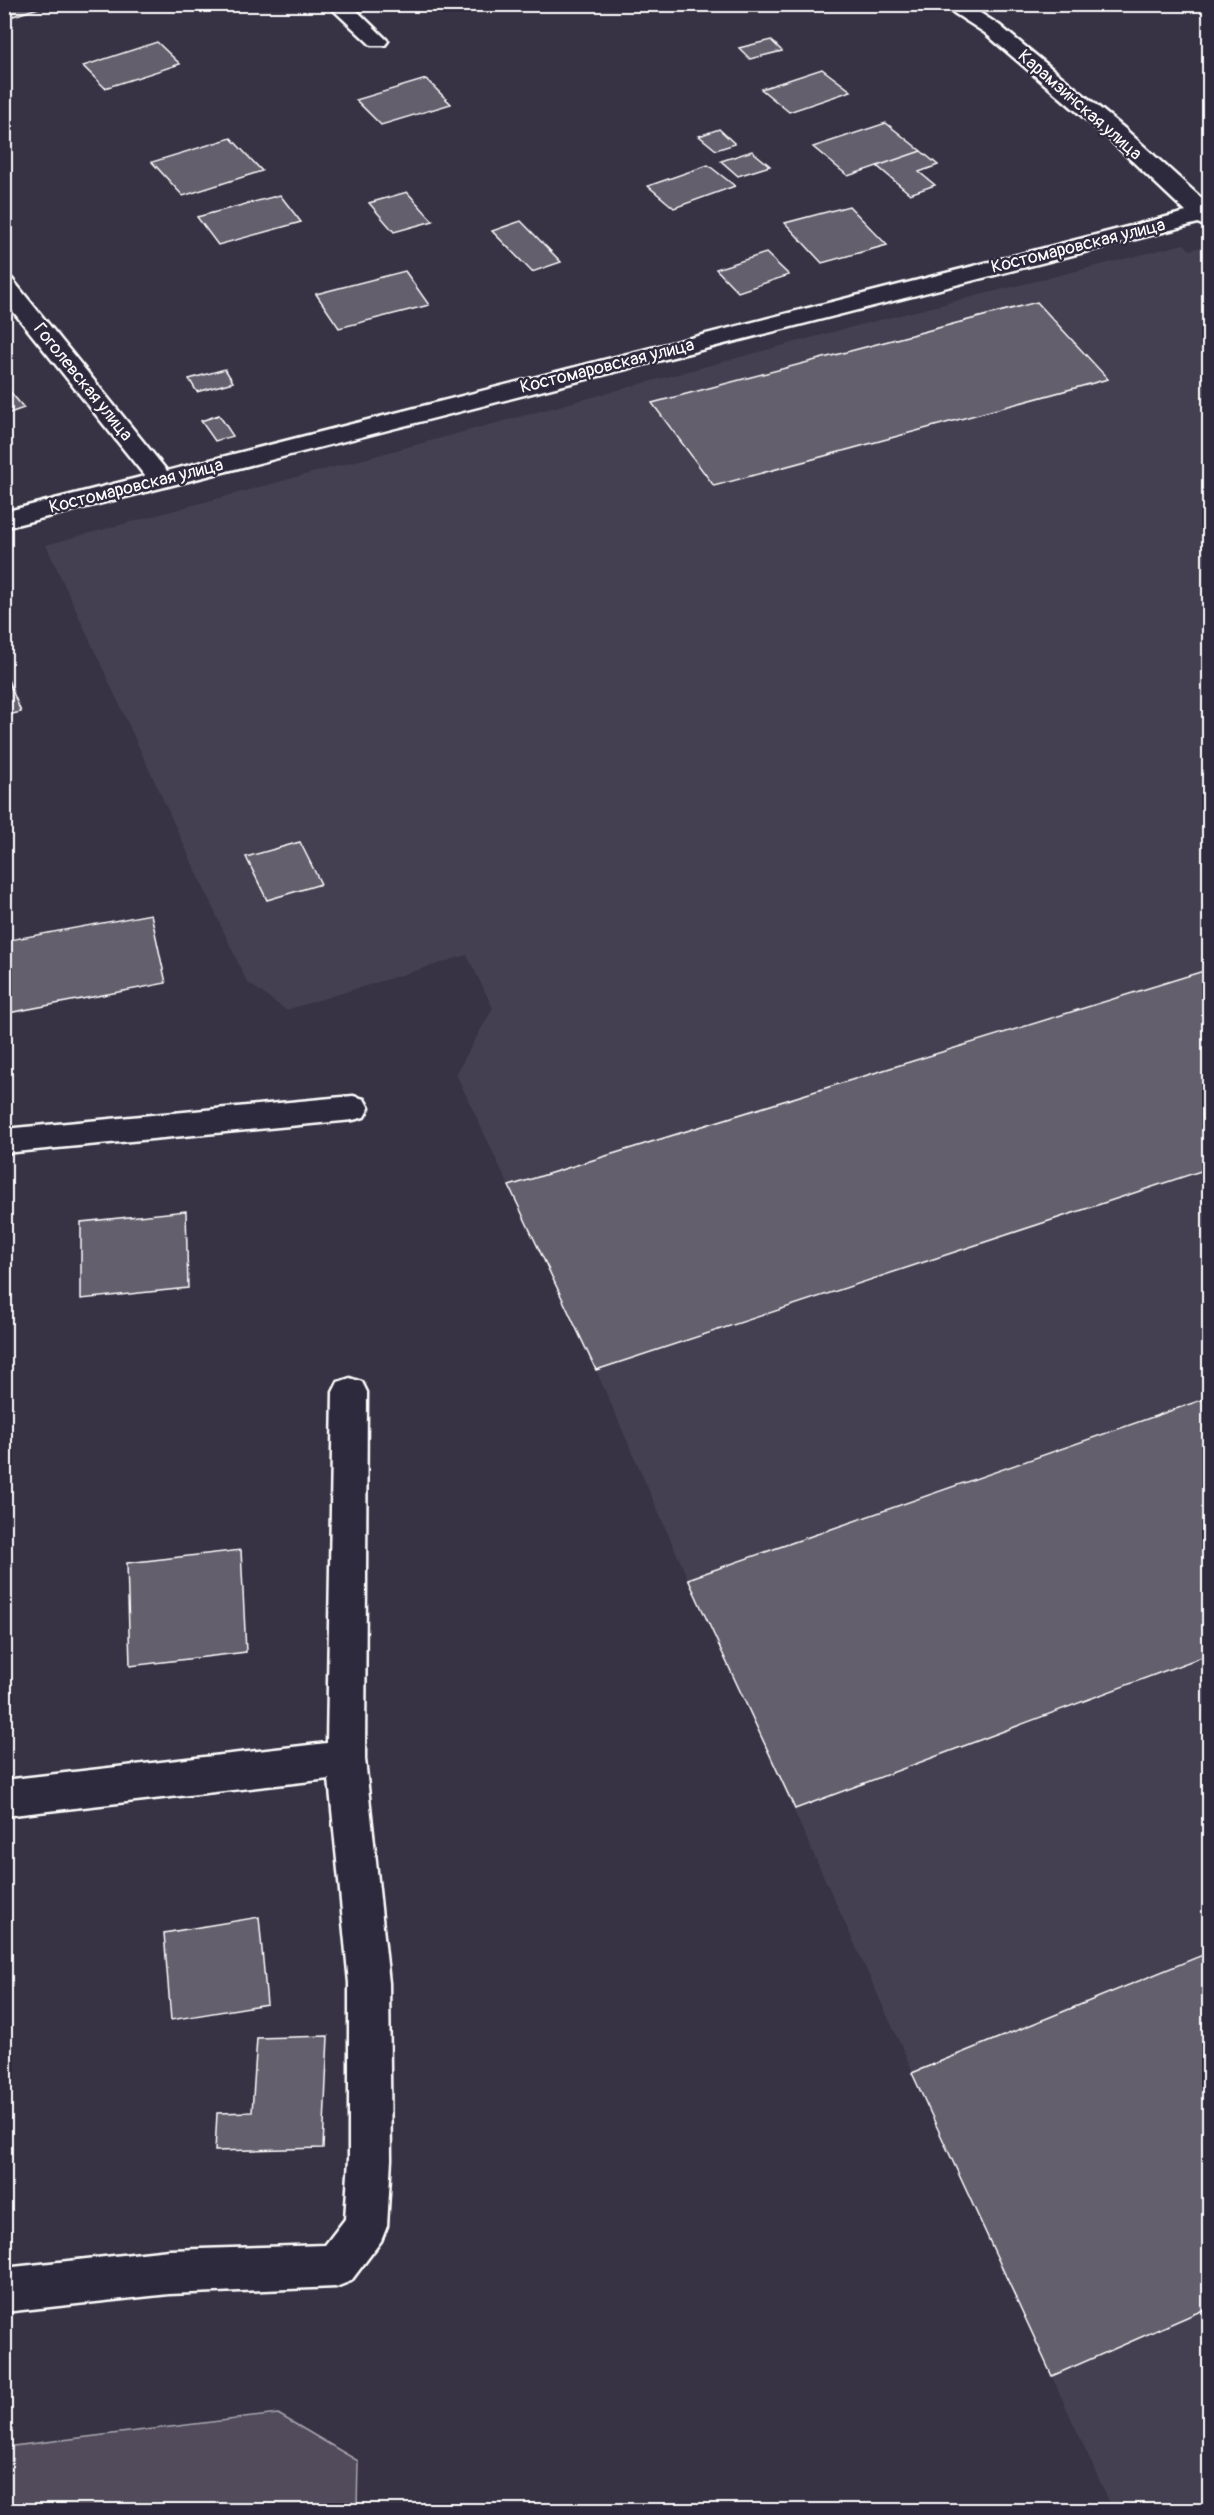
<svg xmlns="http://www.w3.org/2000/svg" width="1214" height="2515" font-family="Pangolin,sans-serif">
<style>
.built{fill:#444051}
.green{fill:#514c5c;stroke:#a8a6ae;stroke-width:1.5}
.building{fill:#635f6d;stroke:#fff;stroke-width:1.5}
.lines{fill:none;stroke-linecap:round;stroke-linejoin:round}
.minor-casing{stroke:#fff;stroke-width:5}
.minor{fill:#2f2a3d;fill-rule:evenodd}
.labels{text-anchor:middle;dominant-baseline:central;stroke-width:5;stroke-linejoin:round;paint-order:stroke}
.far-street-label{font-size:18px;fill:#fff;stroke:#2f2a3d}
</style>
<rect width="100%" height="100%" fill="#373345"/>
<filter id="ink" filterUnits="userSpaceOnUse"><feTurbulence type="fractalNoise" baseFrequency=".0167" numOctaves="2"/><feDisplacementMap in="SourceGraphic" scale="12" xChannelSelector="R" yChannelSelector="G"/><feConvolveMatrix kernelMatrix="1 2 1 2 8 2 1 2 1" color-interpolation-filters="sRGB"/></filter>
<g filter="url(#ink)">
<path class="built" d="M 1184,244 L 1190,250 L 1209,245 L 1209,2510 L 1113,2510 L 688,1579 L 596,1370 L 456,1074 L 493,1008 L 467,955 L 286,1010 L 247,982 L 46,545 L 844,329 Z"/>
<path class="green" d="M 278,2414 L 358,2461 L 357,2510 L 5,2510 L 5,2447 Z"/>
<path class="building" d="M 4,4 L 51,4 L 13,16 Z
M 686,4 L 715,4 L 716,6 L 692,11 Z
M 771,40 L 782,51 L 750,59 L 739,48 Z
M 157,42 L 180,64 L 105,88 L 83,66 Z
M 822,69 L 851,91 L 789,112 L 761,89 Z
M 426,79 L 451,104 L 381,125 L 356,100 Z
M 886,123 L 921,151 L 848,176 L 813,147 Z
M 719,129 L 735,144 L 716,150 L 699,136 Z
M 231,138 L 262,171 L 183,196 L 152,162 Z
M 752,151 L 770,166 L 738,176 L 721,161 Z
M 921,151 L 938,165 L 919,172 L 935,185 L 910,194 L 877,166 Z
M 708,165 L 735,186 L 674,208 L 648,186 Z
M 407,192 L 433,221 L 394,232 L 369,203 Z
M 280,195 L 301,222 L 218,245 L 197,217 Z
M 849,206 L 887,245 L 822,263 L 785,223 Z
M 521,221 L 561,262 L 532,272 L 492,231 Z
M 766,253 L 789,275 L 738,292 L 716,269 Z
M 405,271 L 429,305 L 339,328 L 316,294 Z
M 1037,302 L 1108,379 L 714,486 L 652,403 Z
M 225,369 L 233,382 L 197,392 L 189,379 Z
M 7,388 L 24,408 L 4,415 L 4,389 Z
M 219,415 L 233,436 L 215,441 L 201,421 Z
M 4,670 L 21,712 L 4,716 Z
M 300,842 L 321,884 L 267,900 L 246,857 Z
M 151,914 L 166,983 L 8,1013 L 4,991 L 4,941 Z
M 1210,969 L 1210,1168 L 596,1370 L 509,1186 Z
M 186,1211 L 188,1288 L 81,1299 L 81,1222 Z
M 1210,1397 L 1210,1654 L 795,1809 L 688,1579 Z
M 241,1550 L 246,1652 L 130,1666 L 127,1563 Z
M 259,1917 L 267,2004 L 171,2020 L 164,1933 Z
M 1210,1952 L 1210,2307 L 1052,2376 L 912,2073 Z
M 328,2036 L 323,2148 L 215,2151 L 217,2113 L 252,2112 L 257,2038 Z"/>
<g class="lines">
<g class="minor-casing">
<path id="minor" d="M 327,4 L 350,4 L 388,41 L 385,45 L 371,45 Z
M 940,4 L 966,4 L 999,25 L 1125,129 L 1210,206 L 1210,229 L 1198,223 L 4,528 L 4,512 L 145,476 L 4,300 L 4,277 L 12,279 L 167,471 L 1186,212 L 1109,139 L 985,33 Z
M 353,1096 L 364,1099 L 369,1108 L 364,1117 L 353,1120 L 4,1153 L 4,1129 Z
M 350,1378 L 362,1382 L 367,1392 L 365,1759 L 389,1983 L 391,2159 L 387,2226 L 381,2241 L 351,2281 L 336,2287 L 169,2294 L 4,2312 L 4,2268 L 169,2250 L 325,2245 L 345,2219 L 349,2159 L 349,1983 L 329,1779 L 4,1816 L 4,1780 L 327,1743 L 333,1392 L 338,1382 Z"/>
</g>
<use href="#minor" class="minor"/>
</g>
</g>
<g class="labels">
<g class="far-street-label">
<text transform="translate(1080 105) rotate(41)">Карамзинская улица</text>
<text transform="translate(1078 246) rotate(-14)">Костомаровская улица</text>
<text transform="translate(607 366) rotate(-14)">Костомаровская улица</text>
<text transform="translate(83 382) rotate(51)">Гоголевская улица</text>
<text transform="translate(136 486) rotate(-14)">Костомаровская улица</text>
</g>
</g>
<rect width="1214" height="2515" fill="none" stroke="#2f2a3d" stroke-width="24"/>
<rect x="12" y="12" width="1190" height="2491" fill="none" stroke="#fff" stroke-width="2" filter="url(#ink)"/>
</svg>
